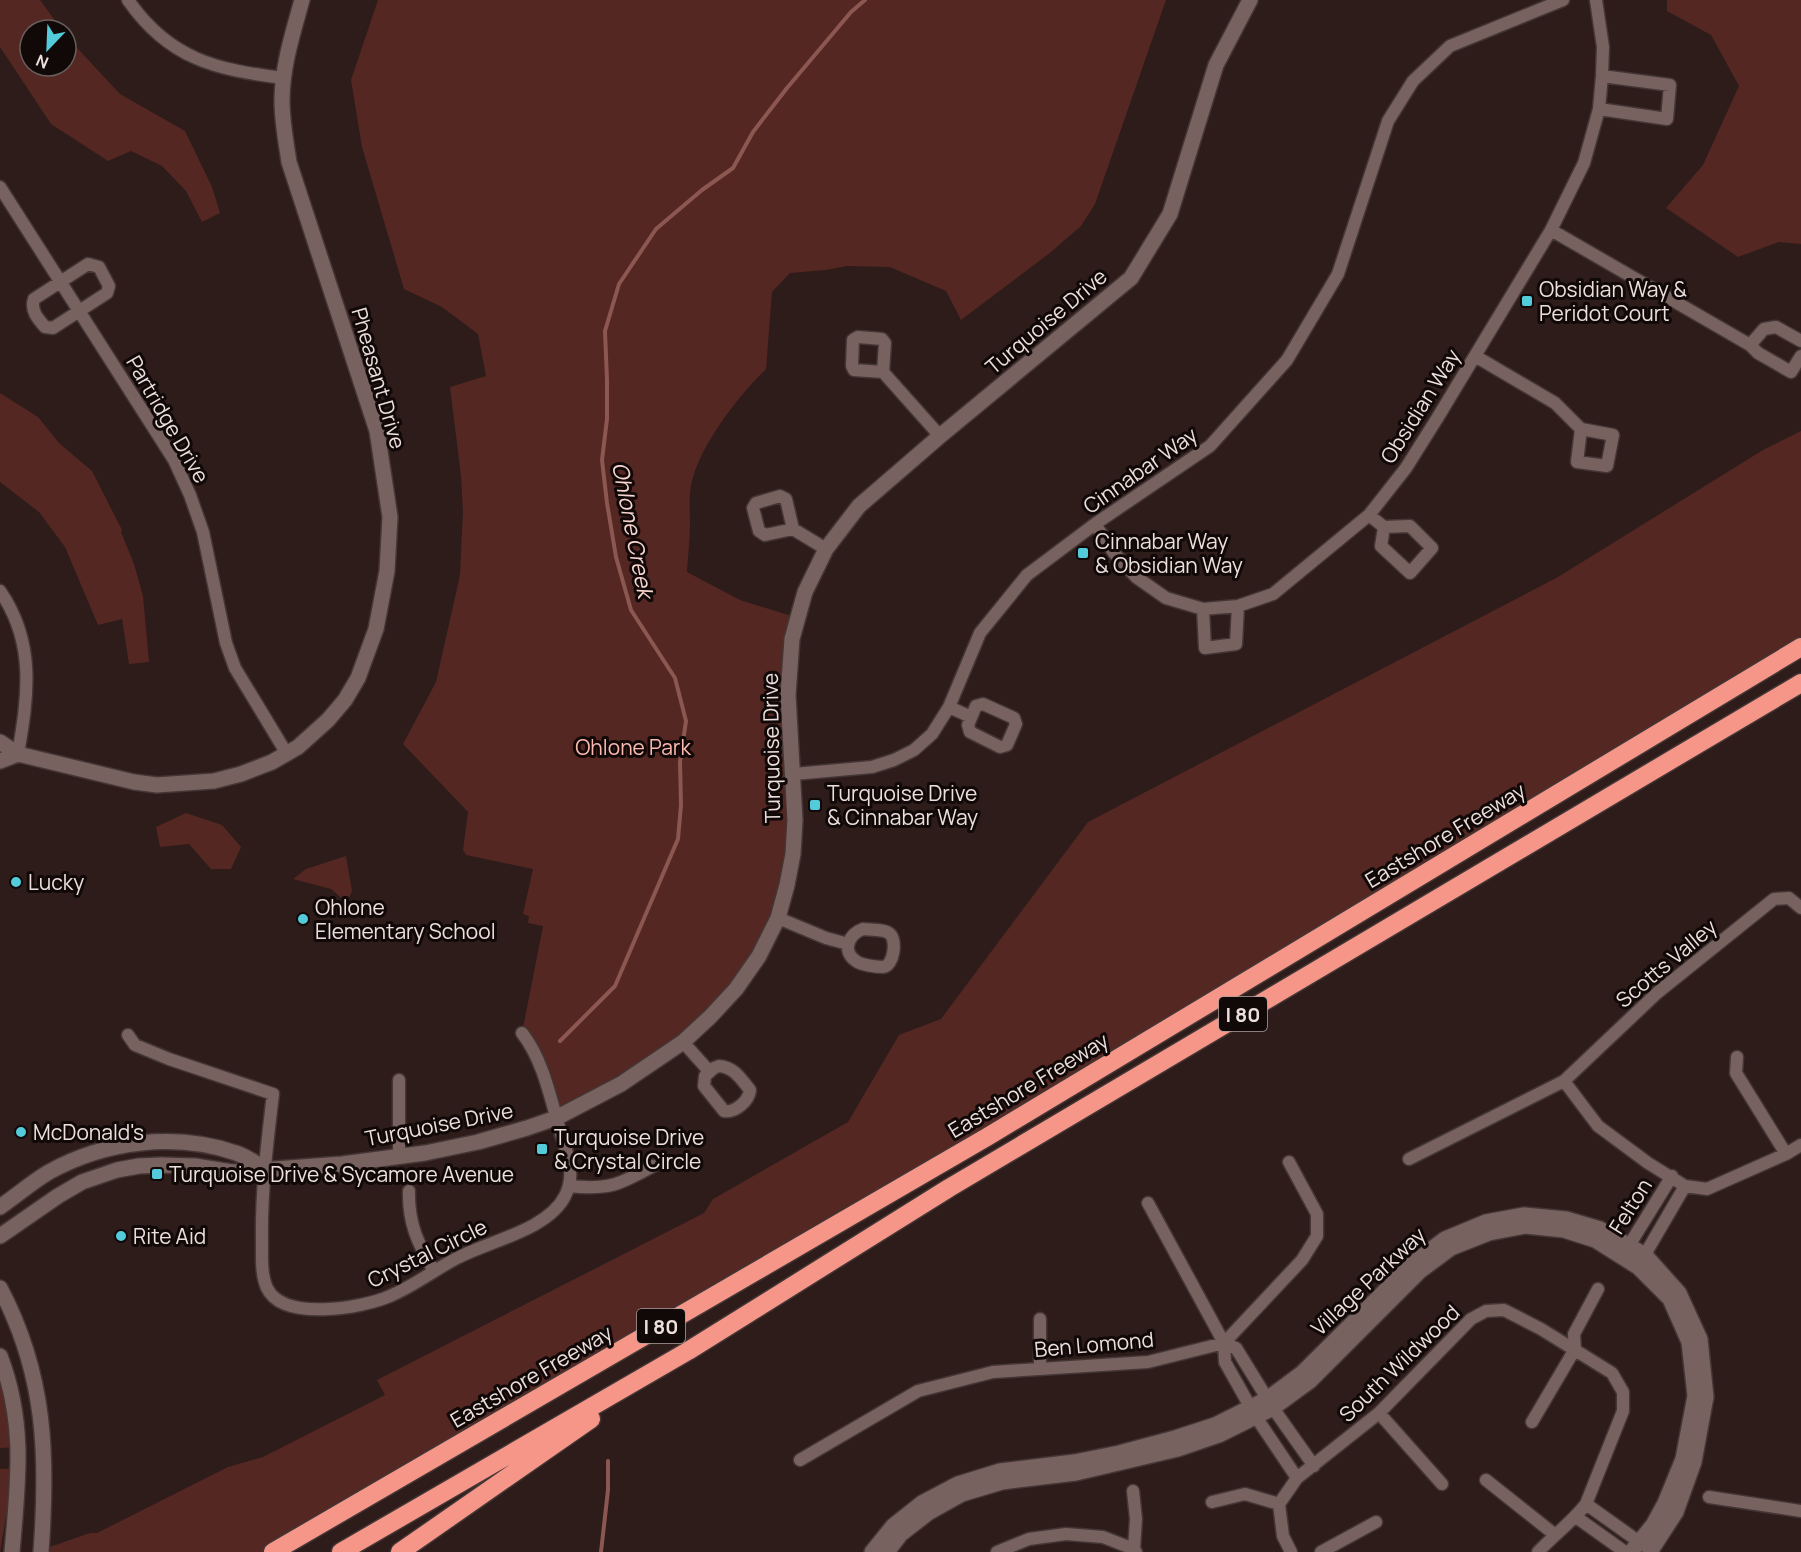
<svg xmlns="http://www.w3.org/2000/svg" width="1801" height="1552" font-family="Manrope,sans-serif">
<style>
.green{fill:#542722}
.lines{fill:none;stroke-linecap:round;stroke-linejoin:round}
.stream{stroke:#8c5750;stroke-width:4}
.minor-casing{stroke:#443635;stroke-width:15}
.tertiary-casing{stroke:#443635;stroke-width:18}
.secondary-casing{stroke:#443635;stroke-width:18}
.motorway-casing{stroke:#443635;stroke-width:21}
.minor{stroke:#77625f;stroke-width:12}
.tertiary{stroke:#77625f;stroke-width:15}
.secondary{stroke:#77625f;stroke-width:15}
.motorway{stroke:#f69689;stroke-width:18}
.poi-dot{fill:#53cbdb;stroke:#100908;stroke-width:2}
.labels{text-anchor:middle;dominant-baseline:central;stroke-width:6;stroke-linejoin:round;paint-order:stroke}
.shield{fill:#100908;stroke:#aa9f9d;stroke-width:1.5}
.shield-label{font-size:20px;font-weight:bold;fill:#ecdfdd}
.poi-label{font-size:21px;fill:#ecdfdd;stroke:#100908;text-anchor:start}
.street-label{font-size:21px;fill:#ecdfdd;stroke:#100908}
.park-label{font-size:21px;fill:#fdb8af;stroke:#100908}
.water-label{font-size:22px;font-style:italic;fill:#f9d5d0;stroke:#100908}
</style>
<rect width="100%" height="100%" fill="#2d1c1a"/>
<path class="green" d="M 0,0 L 40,0 L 62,30 L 30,30 L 30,66 L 66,66 L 66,36 L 120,94 L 185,131 L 212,187 L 220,213 L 202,222 L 186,191 L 162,166 L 131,151 L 108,161 L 51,124 L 0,47 Z
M 378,0 L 1166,0 L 1095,204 L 1081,226 L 1051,252 L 961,320 L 946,291 L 890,267 L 847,266 L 826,270 L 790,273 L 772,292 L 766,369 C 738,396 693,453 690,493 C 689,502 690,512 690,521 C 690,538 688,555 687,572 L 740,600 L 798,618 L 792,639 L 794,792 L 778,918 L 710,1017 L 556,1118 L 522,1033 L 543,926 L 528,923 L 529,916 L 523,914 L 533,869 L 466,855 L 463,850 L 468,812 L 403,744 L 436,682 L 460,575 L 463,512 L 461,476 L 450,387 L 486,376 L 478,334 L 442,307 L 404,289 L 362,147 L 351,80 Z
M 1667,0 L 1801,0 L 1801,244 L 1779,242 L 1738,257 L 1666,208 L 1703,165 L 1739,86 L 1711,35 L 1667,11 Z
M 0,393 L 38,417 L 59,443 L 92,471 L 122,530 L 121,532 L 134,564 L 143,596 L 149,662 L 129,664 L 122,619 L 98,625 L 65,547 L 39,512 L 0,482 Z
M 1801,431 L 1801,647 L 273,1552 L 41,1552 L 41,1550 L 90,1533 L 97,1533 L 228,1467 L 263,1457 L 385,1395 L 377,1380 L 704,1213 L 713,1199 L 848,1122 L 899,1035 L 941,1019 L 1088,822 L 1558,577 L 1763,450 Z
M 186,813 L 222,825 L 241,847 L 231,869 L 211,869 L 189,844 L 160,847 L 156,827 Z
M 346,856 L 352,891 L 347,903 L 331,889 L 293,879 L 306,869 Z
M 0,1356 L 19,1447 L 0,1448 Z
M 19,1468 L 19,1482 L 6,1516 L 0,1552 L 0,1469 Z"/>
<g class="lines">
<path class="stream" d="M 560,1041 L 615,986 L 678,839 L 681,805 L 680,762 L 686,721 L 675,678 L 631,610 L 616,557 L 607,503 L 602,460 L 607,419 L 607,380 L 605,331 L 619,284 L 656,229 L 702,190 L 733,168 L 753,132 L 787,88 L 851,12 L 865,0
M 601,1552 L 608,1490 L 608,1461"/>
<g class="minor-casing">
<path id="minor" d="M 128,0 C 169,59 216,70 284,78
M 1599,109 L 1667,119 L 1670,85 L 1602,76
M 0,187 L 174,460 L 190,495 L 203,532 L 226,643 L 235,668 L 287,754
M 1551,230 L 1750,345 L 1758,353 L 1791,372 L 1801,356
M 88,264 L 99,267 L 109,286 L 107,293 L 53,328 L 45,327 C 38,319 30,310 34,299 Z
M 1750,345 L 1764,329 L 1776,327 L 1801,341
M 1475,356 L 1555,403 L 1581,429 L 1577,462 L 1607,466 L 1613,435 L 1581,429
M 883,372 L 885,343 L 882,339 L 858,337 L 853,340 L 852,366 L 854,370 L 883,372 L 940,436
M 1369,515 L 1384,527 L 1381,546 L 1410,573 L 1432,548 L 1410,526 L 1384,527
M 1095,524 L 1114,553 L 1136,577 L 1166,598 L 1203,609 L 1238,606 L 1273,594 L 1369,515 L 1406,468 L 1438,417 L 1551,230 L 1584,163 L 1599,109 L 1602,76 L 1603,47 L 1596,0
M 793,529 L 786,499 L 780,496 L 756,503 L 753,508 L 759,531 L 765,535 L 793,529 L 826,549
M 0,591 C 36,643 28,696 18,754
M 1203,609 L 1205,648 L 1236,644 L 1238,606
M 983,704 L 1014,718 L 1016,724 L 1007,745 L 1000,747 L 970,732 L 968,725 L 976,706 Z
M 949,707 L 971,717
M 794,774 L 872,767 L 894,760 L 914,750 L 932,734 L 949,707 L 980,633 L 1027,575 L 1095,524 L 1210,446 L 1287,360 L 1338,274 L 1388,121 L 1413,81 L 1450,46 L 1563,0
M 778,918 L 826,938 L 848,944
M 863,929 C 870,930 885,929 890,934 C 897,940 894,966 883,967 C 876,967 861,965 856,961 C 841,951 849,934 863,929 Z
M 128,1035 L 135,1045 L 169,1059 L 273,1094 C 267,1144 261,1193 262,1243 C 262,1258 261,1275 267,1288 C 283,1322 363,1308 390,1296 C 414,1286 434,1270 457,1258 C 489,1241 548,1230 565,1196 C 569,1188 571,1178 570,1169 C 570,1158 564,1145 561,1134 C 551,1101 544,1061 522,1033
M 683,1042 L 709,1071
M 1737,1057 L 1736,1073 L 1786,1154
M 719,1066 C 734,1067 741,1079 750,1090 C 749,1101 735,1113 724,1111 L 704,1086 L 705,1076 L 714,1068 Z
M 399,1080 L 399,1156
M 1564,1081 L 1598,1126 L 1648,1163 L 1685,1186 L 1707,1189 L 1786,1154 L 1801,1145
M 1409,1159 L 1564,1081 L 1657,993 L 1774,899 L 1789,898 L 1801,908
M 569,1186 C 609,1190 619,1185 653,1166
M 409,1191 C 408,1223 418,1244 434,1271
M 1148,1203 L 1224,1343 L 1225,1362 L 1256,1417 L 1297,1478
M 1625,1252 L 1672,1176
M 1640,1263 L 1685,1186
M 1224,1343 L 1236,1348 L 1273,1408 L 1314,1466
M 1040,1369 L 1040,1319
M 1379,1413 L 1442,1484
M 1532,1422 L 1575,1349 L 1574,1334 L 1598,1289
M 800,1460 L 918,1391 L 993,1372 L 1148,1362 L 1224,1343 L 1302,1260 L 1317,1236 L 1317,1214 L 1289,1162
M 1486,1480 L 1554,1534
M 1133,1491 L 1136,1519 L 1134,1549 L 1136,1552
M 1709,1497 L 1801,1511
M 1212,1502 L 1245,1494 L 1279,1504
M 1586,1504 L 1645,1546
M 1576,1517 L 1625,1552
M 997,1552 L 1029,1539 L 1066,1534 L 1103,1537 L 1134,1549
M 1291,1552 L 1283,1536 L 1279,1504 L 1297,1478 L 1379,1413 L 1471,1319 L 1486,1311 L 1504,1310 L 1541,1329 L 1612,1373 L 1623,1392 L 1623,1411 L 1586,1504 C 1572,1522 1554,1535 1538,1552
M 1321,1552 L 1376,1522"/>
</g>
<g class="tertiary-casing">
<path id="tertiary" d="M 0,742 L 18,754 L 134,782 L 157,785 L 214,781 L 241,774 L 272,762 L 298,747 L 328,720 L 345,700 L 358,678 L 376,629 L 387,571 L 390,517 L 377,431 L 289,162 C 286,142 282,121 282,101 C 282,66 293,33 302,0
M 0,761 L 18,754
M 0,1207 C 16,1196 32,1182 49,1172 C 105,1141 175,1132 236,1153 C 246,1156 255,1163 264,1168
M 0,1236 L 58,1196 L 82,1182 L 117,1170 L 139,1166 L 161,1165 L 195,1166 L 232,1172 L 342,1164 L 425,1153 L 478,1142 L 527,1128 L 556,1118 L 621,1084 L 683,1042 L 710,1017 L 736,989 L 759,956 L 778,918 L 787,885 L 793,854 L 795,820 L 788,695 L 792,639 L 805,592 L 826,549 L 859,506 L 940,436 L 1131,278 L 1170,214 L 1216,65 L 1250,0
M 872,1552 L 893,1526 L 922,1503 L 958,1484 L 1000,1471 L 1074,1462 L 1119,1453 L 1175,1438 L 1215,1425 L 1267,1399 L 1302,1373 L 1413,1263 L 1445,1239 L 1486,1222 L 1524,1215 L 1566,1219 L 1600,1229 L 1645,1255 L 1679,1293 L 1700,1339 L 1706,1397 L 1694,1462 L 1676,1512 L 1650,1552
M 887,1552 L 901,1534 L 928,1513 L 962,1494 L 1002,1482 L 1076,1473 L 1178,1449 L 1219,1435 L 1273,1408 L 1310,1381 L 1420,1271 L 1451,1248 L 1489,1233 L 1525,1226 L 1564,1230 L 1595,1240 L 1638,1267 L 1670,1299 L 1689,1342 L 1695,1396 L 1683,1459 L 1665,1503 L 1653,1525 L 1631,1552"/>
</g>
<g class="secondary-casing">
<path id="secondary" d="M 0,1288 C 46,1375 48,1457 41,1552
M 0,1356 C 26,1424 18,1482 12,1552"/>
</g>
<g class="motorway-casing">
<path id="motorway" d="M 273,1552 L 987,1137 L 1801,647
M 341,1552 L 688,1351 L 949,1188 L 1801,683
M 400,1552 L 591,1419"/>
</g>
<use href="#minor" class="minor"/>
<use href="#tertiary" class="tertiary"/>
<use href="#secondary" class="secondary"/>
<use href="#motorway" class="motorway"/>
</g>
<g class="poi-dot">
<rect x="1521" y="295" width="12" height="12" rx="3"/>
<rect x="1077" y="547" width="12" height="12" rx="3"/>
<rect x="809" y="799" width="12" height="12" rx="3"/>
<circle cx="16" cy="882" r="6"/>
<circle cx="303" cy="919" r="6"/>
<circle cx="21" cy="1132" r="6"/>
<rect x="536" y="1143" width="12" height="12" rx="3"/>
<rect x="151" y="1168" width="12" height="12" rx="3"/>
<circle cx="121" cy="1236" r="6"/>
</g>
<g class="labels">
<g class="shield">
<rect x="1219" y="997" width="48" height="34" rx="4.5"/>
<rect x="637" y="1309" width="48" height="34" rx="4.5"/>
</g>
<g class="shield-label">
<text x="1243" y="1014">I 80</text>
<text x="661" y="1326">I 80</text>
</g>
<g class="poi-label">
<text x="1539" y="289">Obsidian Way &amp;<tspan x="1539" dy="24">Peridot Court</tspan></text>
<text x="1095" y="541">Cinnabar Way<tspan x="1095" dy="24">&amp; Obsidian Way</tspan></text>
<text x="827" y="793">Turquoise Drive<tspan x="827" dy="24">&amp; Cinnabar Way</tspan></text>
<text x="28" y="882">Lucky</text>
<text x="315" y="907">Ohlone<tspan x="315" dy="24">Elementary School</tspan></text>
<text x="33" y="1132">McDonald's</text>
<text x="554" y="1137">Turquoise Drive<tspan x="554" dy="24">&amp; Crystal Circle</tspan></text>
<text x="169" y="1174">Turquoise Drive &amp; Sycamore Avenue</text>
<text x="133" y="1236">Rite Aid</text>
</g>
<g class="street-label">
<text transform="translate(1046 321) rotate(-40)">Turquoise Drive</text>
<text transform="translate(379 378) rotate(74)">Pheasant Drive</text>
<text transform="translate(1420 406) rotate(-58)">Obsidian Way</text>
<text transform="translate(168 419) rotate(60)">Partridge Drive</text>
<text transform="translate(1140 470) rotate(-35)">Cinnabar Way</text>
<text transform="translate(771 748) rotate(-91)">Turquoise Drive</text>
<text transform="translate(1445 835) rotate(-31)">Eastshore Freeway</text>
<text transform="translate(1666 963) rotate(-40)">Scotts Valley</text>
<text transform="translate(1028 1085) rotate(-31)">Eastshore Freeway</text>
<text transform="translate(439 1124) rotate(-11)">Turquoise Drive</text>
<text transform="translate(1630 1206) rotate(-58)">Felton</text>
<text transform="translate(427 1253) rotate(-26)">Crystal Circle</text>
<text transform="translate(1368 1281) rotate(-43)">Village Parkway</text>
<text transform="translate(1094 1344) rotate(-5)">Ben Lomond</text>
<text transform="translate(1399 1363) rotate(-44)">South Wildwood</text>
<text transform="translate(531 1376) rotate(-30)">Eastshore Freeway</text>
</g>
<g class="park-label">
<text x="633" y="747">Ohlone Park</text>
</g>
<g class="water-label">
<text transform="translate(633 530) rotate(79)">Ohlone Creek</text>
</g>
</g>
<g transform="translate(48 48) rotate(203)"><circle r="28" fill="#100908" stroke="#685f5d" stroke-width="1.5"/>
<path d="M0-4.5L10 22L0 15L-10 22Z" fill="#53cbdb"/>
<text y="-9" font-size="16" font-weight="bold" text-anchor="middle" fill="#ecdfdd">N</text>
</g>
</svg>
